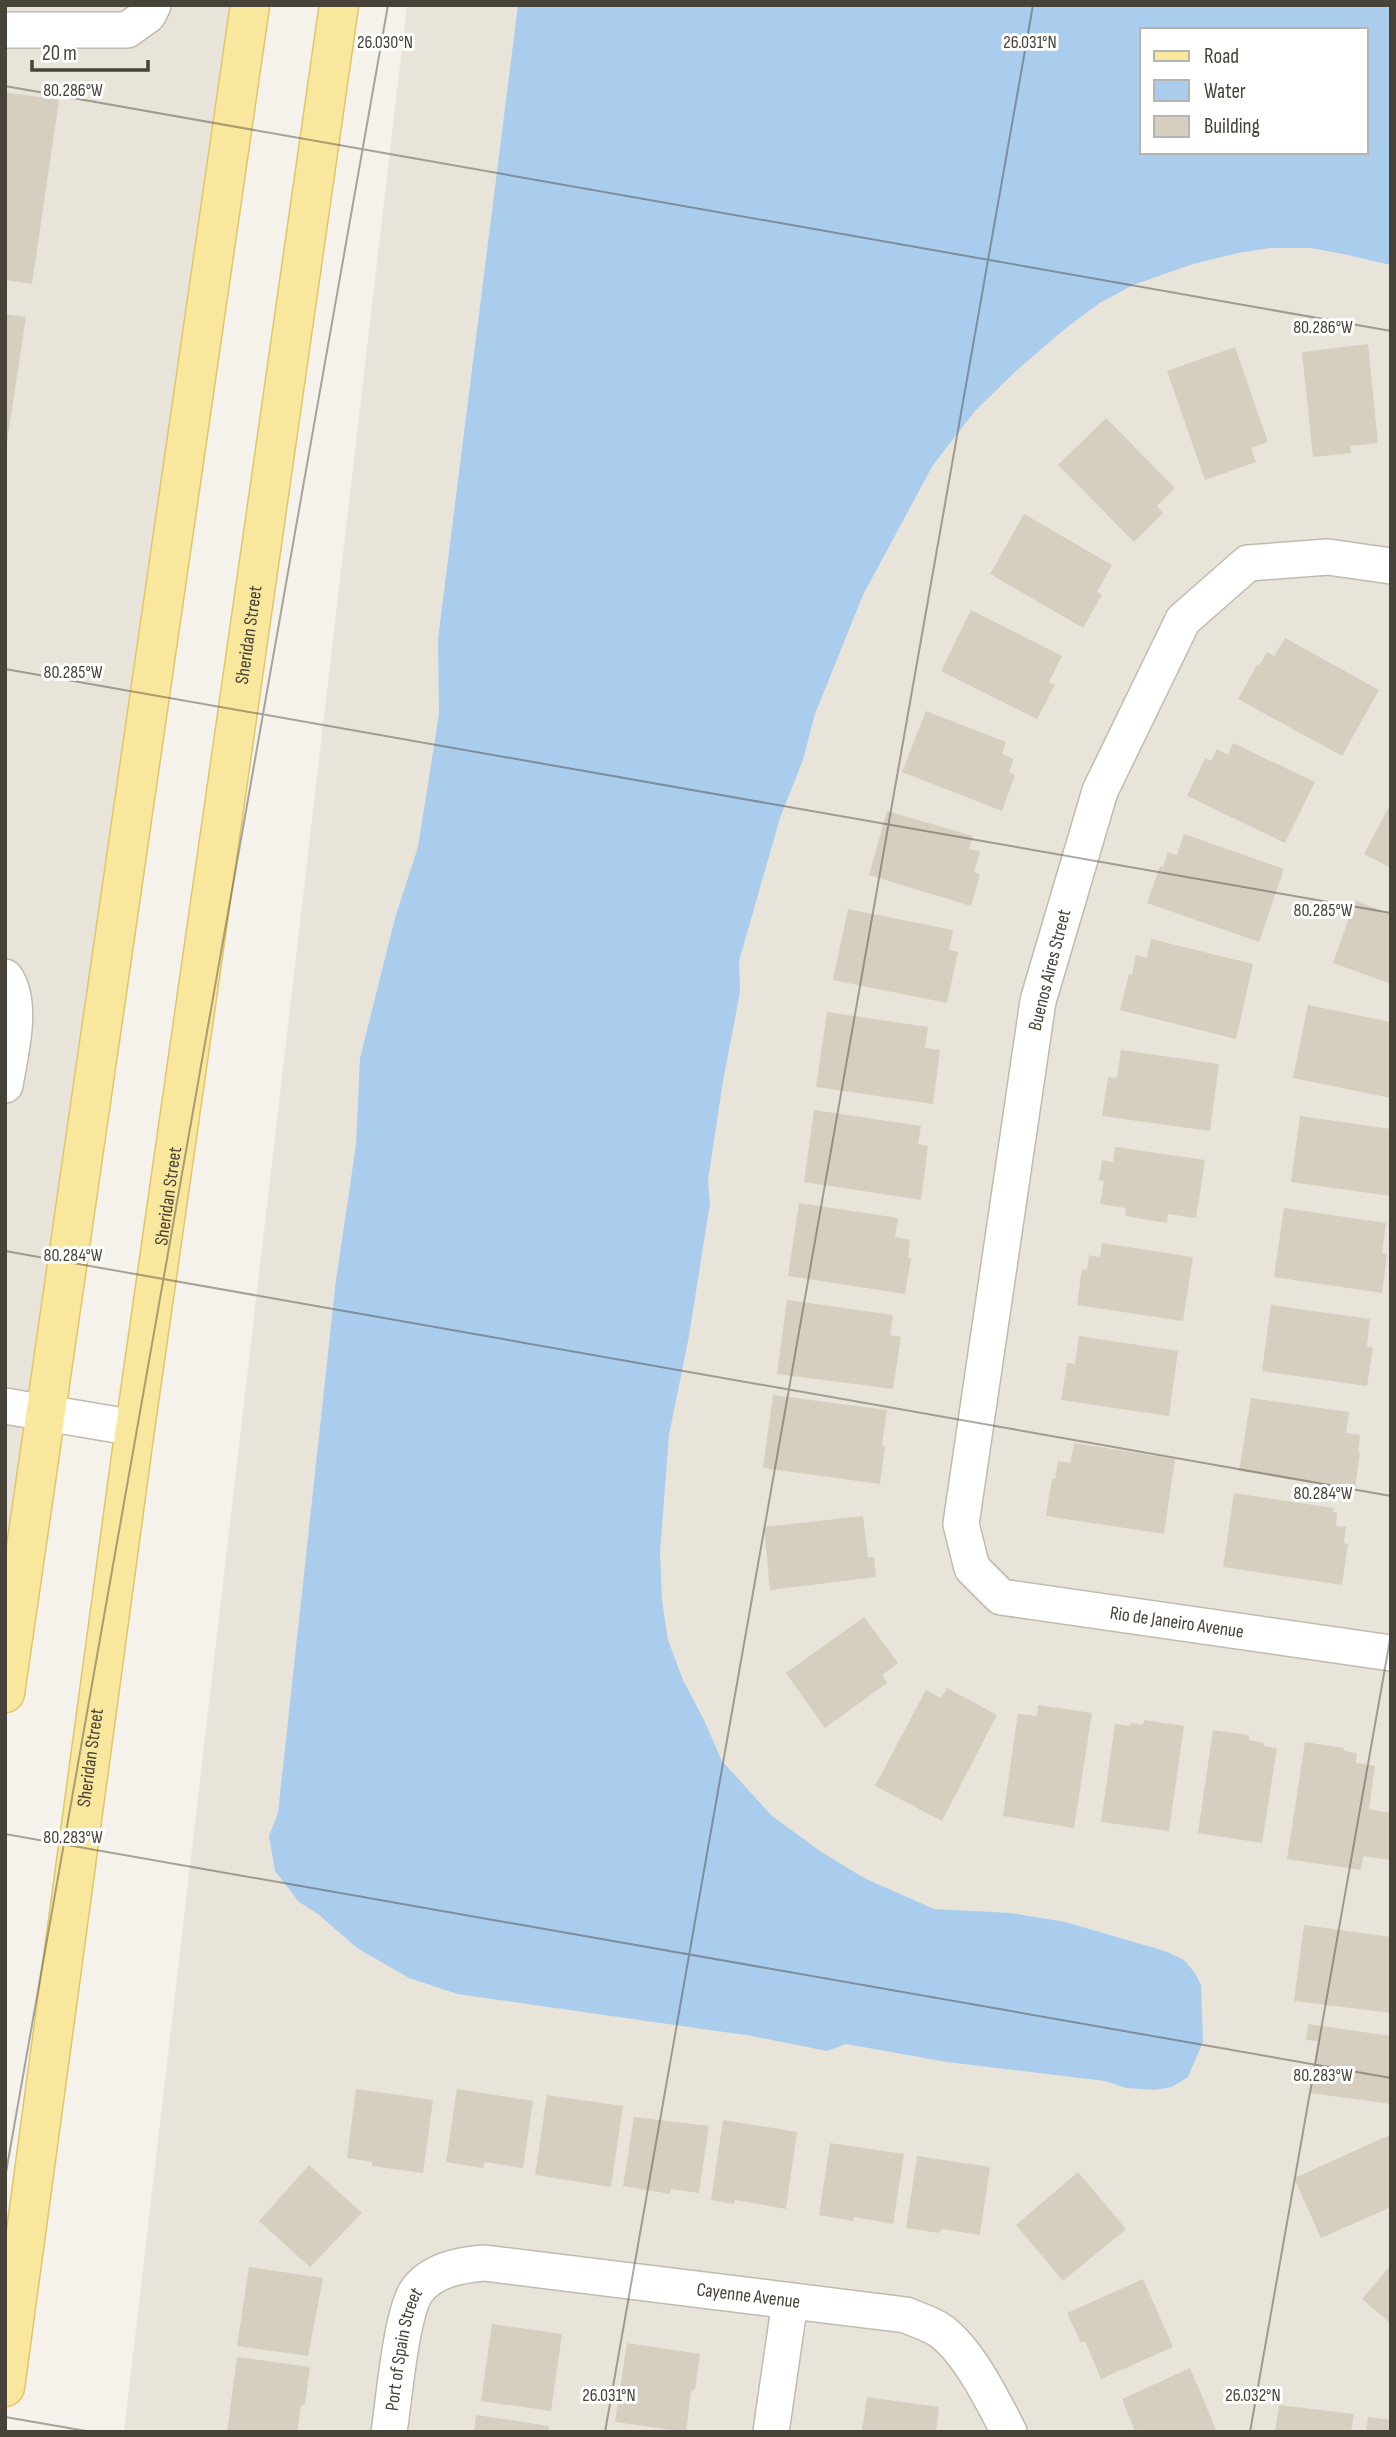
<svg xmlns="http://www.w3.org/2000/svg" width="1396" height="2437" font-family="'Sofia Sans Condensed',sans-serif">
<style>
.residential{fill:#e8e4d9;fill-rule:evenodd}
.water{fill:#aacdee;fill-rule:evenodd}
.building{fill:#d6cfc0}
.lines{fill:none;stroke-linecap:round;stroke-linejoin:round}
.minor-casing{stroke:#c0bbad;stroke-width:38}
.primary-casing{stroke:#dfc66d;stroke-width:41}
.minor{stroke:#fff;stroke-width:35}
.primary{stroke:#fae79e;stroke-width:38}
.ticks{fill:none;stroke:#484338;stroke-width:2;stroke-opacity:0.45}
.labels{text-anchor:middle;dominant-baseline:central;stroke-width:6;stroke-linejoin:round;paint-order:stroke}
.street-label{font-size:19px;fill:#484338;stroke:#fff}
.ticks-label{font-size:18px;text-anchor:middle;fill:#484338;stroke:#fff;stroke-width:6;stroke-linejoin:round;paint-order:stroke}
</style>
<rect width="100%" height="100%" fill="#f4f2ea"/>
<path class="residential" d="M 5,5 L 250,5 L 5,1693 Z
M 407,5 L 1391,5 L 1391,2432 L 124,2432 ZM 1142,30 L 1366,30 L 1366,152 L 1142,152 Z"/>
<path class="water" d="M 518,5 L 1391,5 L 1391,265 L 1343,254 L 1311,248 L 1271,248 L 1238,253 L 1193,264 L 1133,285 L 1098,304 L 1066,328 L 1016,371 L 975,411 L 933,465 L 863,595 L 815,714 L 803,760 L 780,818 L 739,961 L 740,992 L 723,1081 L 708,1180 L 710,1203 L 689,1336 L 669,1435 L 660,1552 L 662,1600 L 668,1640 L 683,1680 L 703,1718 L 722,1761 L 772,1816 L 820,1851 L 864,1878 L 934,1909 L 1011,1913 L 1065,1922 L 1165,1951 L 1184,1960 L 1195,1973 L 1201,1985 L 1203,2042 L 1188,2077 L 1172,2087 L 1155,2090 L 1126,2088 L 1105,2081 L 947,2062 L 846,2044 L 827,2051 L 752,2036 L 457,1994 L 409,1978 L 357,1948 L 318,1914 L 299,1902 L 275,1871 L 269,1836 L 278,1813 L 336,1280 L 356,1145 L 360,1058 L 395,918 L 418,847 L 439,714 L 438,639 ZM 1142,30 L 1366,30 L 1366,152 L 1142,152 Z"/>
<path class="building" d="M 5,92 L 59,100 L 32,284 L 5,280 Z
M 5,314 L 26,317 L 7,442 L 5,442 Z
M 1368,344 L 1378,443 L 1350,446 L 1351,453 L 1313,457 L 1302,352 Z
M 1235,347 L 1268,442 L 1251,448 L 1256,462 L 1205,480 L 1167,371 Z
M 1106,418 L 1175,488 L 1157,506 L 1163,513 L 1134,542 L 1058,465 Z
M 1024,514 L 1112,565 L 1097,592 L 1102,595 L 1083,628 L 990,574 Z
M 971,610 L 1062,656 L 1049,682 L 1055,685 L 1037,719 L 941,671 Z
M 1285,638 L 1379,690 L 1342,756 L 1238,699 L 1257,665 L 1259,666 L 1267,652 L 1274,656 Z
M 926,711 L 1006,742 L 1002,754 L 1014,759 L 1009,772 L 1015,775 L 1002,811 L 902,772 Z
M 1233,743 L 1315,782 L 1285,843 L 1187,796 L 1205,758 L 1211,761 L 1217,749 L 1228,755 Z
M 1391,803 L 1391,868 L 1364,854 Z
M 887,811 L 973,836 L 969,849 L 980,852 L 974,872 L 980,875 L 971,906 L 869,875 Z
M 1184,834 L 1284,869 L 1259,942 L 1147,903 L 1160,866 L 1163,867 L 1168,852 L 1177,855 Z
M 1355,901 L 1391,914 L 1391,984 L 1333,963 Z
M 848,909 L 953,930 L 949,950 L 958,952 L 947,1003 L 833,980 Z
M 1151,939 L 1253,964 L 1236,1039 L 1120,1010 L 1129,974 L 1132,974 L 1136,955 L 1147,958 Z
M 1308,1005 L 1391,1022 L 1391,1098 L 1293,1078 Z
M 827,1012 L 928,1027 L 925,1048 L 940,1050 L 933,1104 L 816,1087 Z
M 1121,1050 L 1219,1064 L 1210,1131 L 1102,1116 L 1108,1077 L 1117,1078 Z
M 814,1110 L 921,1126 L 918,1144 L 928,1146 L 921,1200 L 804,1182 Z
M 1300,1116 L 1391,1129 L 1391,1196 L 1291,1182 Z
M 1115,1147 L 1205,1160 L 1196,1218 L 1168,1214 L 1167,1223 L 1125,1216 L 1126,1208 L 1100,1204 L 1104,1181 L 1099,1180 L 1102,1160 L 1113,1162 Z
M 799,1203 L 898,1218 L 895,1237 L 910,1240 L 908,1258 L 911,1258 L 905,1294 L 788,1276 Z
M 1284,1208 L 1386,1223 L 1382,1253 L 1387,1254 L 1382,1293 L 1274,1277 Z
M 1102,1243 L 1193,1257 L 1183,1321 L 1077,1305 L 1082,1269 L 1087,1270 L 1089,1255 L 1100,1257 Z
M 787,1300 L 893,1315 L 890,1335 L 901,1337 L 893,1389 L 777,1374 Z
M 1271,1305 L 1370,1319 L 1367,1346 L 1373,1348 L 1367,1386 L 1262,1371 Z
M 1079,1336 L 1178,1351 L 1169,1416 L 1061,1400 L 1067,1363 L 1075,1364 Z
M 773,1395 L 887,1410 L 882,1446 L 885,1446 L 880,1484 L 763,1468 Z
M 1251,1398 L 1349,1412 L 1346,1433 L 1360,1435 L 1358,1453 L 1360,1452 L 1355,1489 L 1239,1471 Z
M 1074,1443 L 1175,1459 L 1164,1534 L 1046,1516 L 1052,1479 L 1055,1479 L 1058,1461 L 1070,1463 Z
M 1234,1493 L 1334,1508 L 1333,1512 L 1337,1513 L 1336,1526 L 1346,1527 L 1344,1543 L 1348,1544 L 1342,1585 L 1223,1567 Z
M 863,1516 L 868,1557 L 874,1557 L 876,1577 L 770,1590 L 764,1527 Z
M 864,1617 L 898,1663 L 882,1675 L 887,1683 L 825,1728 L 786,1673 Z
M 947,1688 L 997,1715 L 942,1821 L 875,1786 L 926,1690 L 941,1698 Z
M 1038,1705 L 1092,1713 L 1074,1828 L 1003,1816 L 1018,1714 L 1037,1716 Z
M 1144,1720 L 1184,1726 L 1169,1831 L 1101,1822 L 1115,1724 L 1130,1726 L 1131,1723 L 1143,1725 Z
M 1213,1730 L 1249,1735 L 1249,1740 L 1264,1743 L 1264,1746 L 1277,1748 L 1262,1843 L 1198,1833 Z
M 1305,1742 L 1344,1748 L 1344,1751 L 1357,1753 L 1356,1763 L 1375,1766 L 1369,1809 L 1391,1813 L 1391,1860 L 1363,1856 L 1361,1870 L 1287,1859 Z
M 1304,1925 L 1391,1937 L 1391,2013 L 1294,2001 Z
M 1308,2024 L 1391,2036 L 1391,2104 L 1310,2093 L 1318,2041 L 1306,2040 Z
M 356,2089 L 433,2100 L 423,2173 L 372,2166 L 372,2162 L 347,2158 Z
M 457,2089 L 533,2101 L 523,2168 L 485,2162 L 483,2168 L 446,2162 Z
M 547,2095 L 623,2106 L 611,2187 L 535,2175 Z
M 634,2117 L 709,2126 L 699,2193 L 671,2189 L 670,2194 L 623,2186 Z
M 723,2120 L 797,2132 L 786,2209 L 735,2200 L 734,2204 L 711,2200 Z
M 1390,2135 L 1391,2207 L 1321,2238 L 1294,2178 Z
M 830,2143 L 904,2154 L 893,2224 L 854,2217 L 853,2221 L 819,2215 Z
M 917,2156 L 990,2167 L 980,2235 L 942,2229 L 939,2233 L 906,2228 Z
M 309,2165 L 362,2213 L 310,2267 L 259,2221 Z
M 1078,2172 L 1126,2229 L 1063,2281 L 1016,2225 Z
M 1391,2265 L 1391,2324 L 1362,2299 Z
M 249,2267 L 323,2278 L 308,2356 L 237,2346 Z
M 1143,2279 L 1173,2347 L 1101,2379 L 1085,2341 L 1081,2343 L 1067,2313 Z
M 492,2324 L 562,2334 L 551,2411 L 481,2401 Z
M 627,2343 L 700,2354 L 695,2389 L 691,2391 L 686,2432 L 615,2422 Z
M 237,2357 L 310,2367 L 305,2404 L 301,2406 L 297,2432 L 227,2432 Z
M 1190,2368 L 1217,2432 L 1141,2432 L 1140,2429 L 1135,2431 L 1122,2399 Z
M 867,2397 L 939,2407 L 936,2432 L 865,2432 L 862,2429 Z
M 1279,2405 L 1354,2414 L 1351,2432 L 1275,2432 Z
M 476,2415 L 549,2426 L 548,2432 L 474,2432 Z
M 1368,2417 L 1391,2420 L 1391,2432 L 1366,2432 Z"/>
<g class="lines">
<g class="minor-casing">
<g id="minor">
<path d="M 5,30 L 127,30 L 148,15 L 153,5"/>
<path id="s1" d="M 1391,566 L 1328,557 L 1248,563 L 1183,620 L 1100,791 L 1038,1001 L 961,1524 L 972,1568 L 1001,1597 L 1391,1653"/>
<path d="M 5,977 C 24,1002 10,1055 5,1085"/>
<path d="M 5,1406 L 135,1428"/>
<path id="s2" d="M 389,2432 C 394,2400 401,2316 416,2292 C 431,2270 460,2265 484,2263 L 906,2315 C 917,2320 931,2324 941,2331 C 969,2352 993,2401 1009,2432"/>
<path d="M 771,2432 L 790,2301"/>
</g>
</g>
<g class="primary-casing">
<g id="primary">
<path d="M 5,1693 L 250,5"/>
<path id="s3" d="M 5,2387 L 135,1428 L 339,5"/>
</g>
</g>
<use href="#minor" class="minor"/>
<use href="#primary" class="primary"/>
</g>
<path class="ticks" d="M 5,86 L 1391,331M 5,669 L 1391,913M 5,1251 L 1391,1496M 5,1834 L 1391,2078M 5,2178 L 388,5M 5,2417 L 92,2432M 605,2432 L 1033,5M 1250,2432 L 1391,1634"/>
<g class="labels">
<g class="street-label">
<text stroke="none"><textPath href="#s3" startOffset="1769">Sheridan Street</textPath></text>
<text transform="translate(1050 970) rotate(-76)">Buenos Aires Street</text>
<text stroke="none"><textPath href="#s3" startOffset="1202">Sheridan Street</textPath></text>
<text stroke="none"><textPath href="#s1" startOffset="1432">Rio de Janeiro Avenue</textPath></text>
<text stroke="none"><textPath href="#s3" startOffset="635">Sheridan Street</textPath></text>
<text stroke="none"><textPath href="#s2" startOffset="486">Cayenne Avenue</textPath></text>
<text stroke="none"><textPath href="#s2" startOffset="84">Port of Spain Street</textPath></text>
</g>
</g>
<g class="ticks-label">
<text x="385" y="48">26.030°N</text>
<text x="1030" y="48">26.031°N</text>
<text x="73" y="96">80.286°W</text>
<text x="1323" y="333">80.286°W</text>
<text x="73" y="678">80.285°W</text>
<text x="1323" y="916">80.285°W</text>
<text x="73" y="1261">80.284°W</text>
<text x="1323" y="1499">80.284°W</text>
<text x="73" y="1843">80.283°W</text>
<text x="1323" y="2081">80.283°W</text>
<text x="609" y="2401">26.031°N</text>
<text x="1253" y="2401">26.032°N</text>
</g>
<rect width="1396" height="2437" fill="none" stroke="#484338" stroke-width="14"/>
<rect x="1140" y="28" width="228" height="126" fill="#ffffff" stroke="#b6b4af" stroke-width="2"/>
<rect x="1154" y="51" width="35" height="10" fill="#fae79e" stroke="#b6b4af" stroke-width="2"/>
<text x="1204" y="63" font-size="21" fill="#484338">Road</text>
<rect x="1154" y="80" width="35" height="21" fill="#aacdee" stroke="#b6b4af" stroke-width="2"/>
<text x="1204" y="98" font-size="21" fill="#484338">Water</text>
<rect x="1154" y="116" width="35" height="21" fill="#d6cfc0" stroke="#b6b4af" stroke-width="2"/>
<text x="1204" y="133" font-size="21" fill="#484338">Building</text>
<path d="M32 60v10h116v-10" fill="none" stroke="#484338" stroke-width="3.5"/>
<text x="42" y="60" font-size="21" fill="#484338" stroke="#ffffff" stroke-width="5" paint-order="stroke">20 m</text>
</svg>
